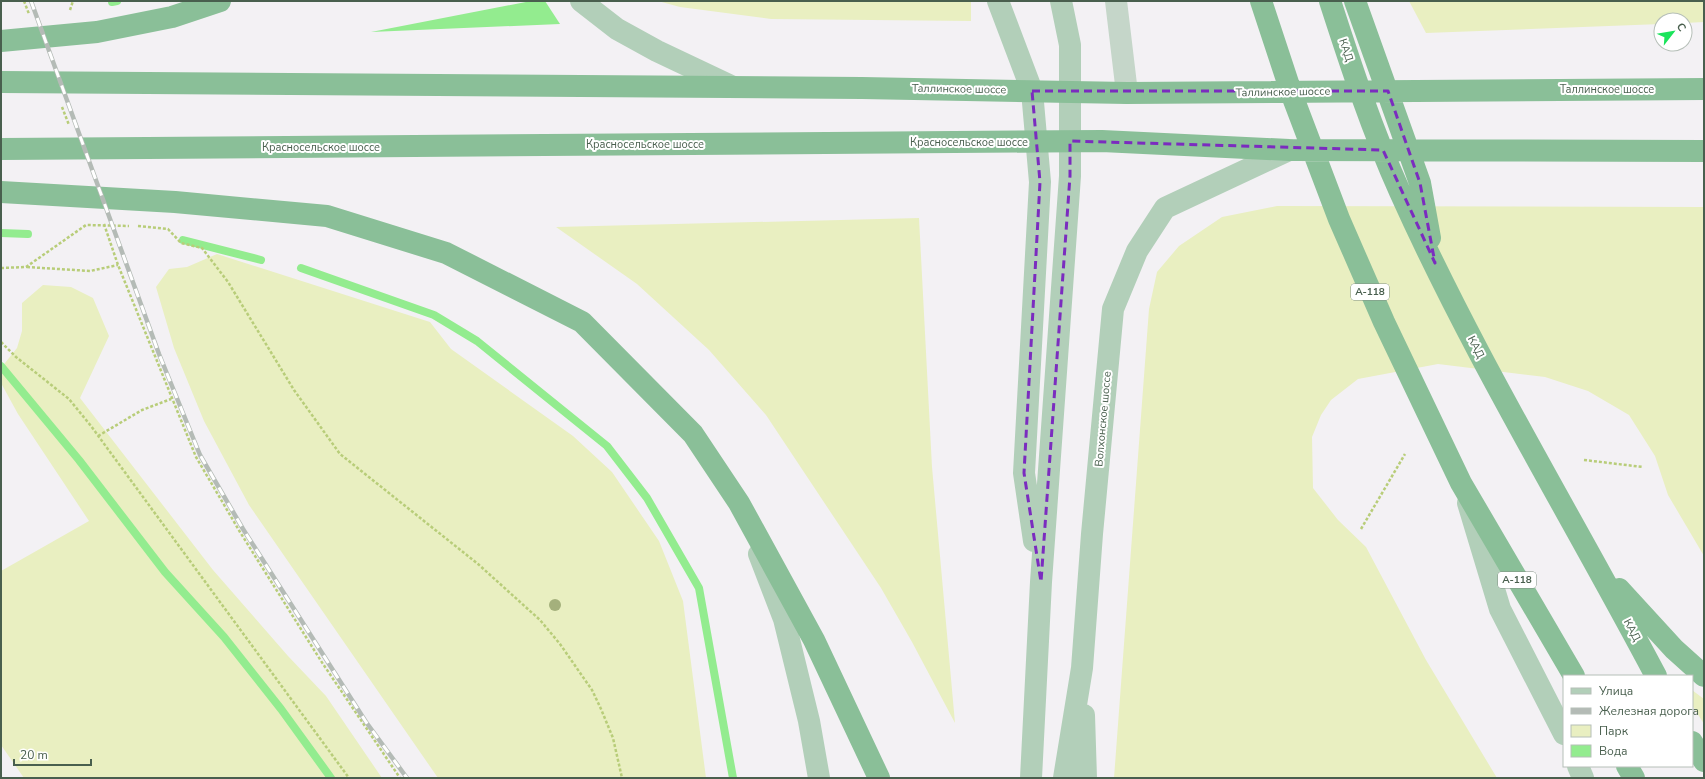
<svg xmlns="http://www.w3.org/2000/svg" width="1705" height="779" font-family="'Nunito Sans',sans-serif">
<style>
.green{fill:#e9efc1}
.water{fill:#93ec8f}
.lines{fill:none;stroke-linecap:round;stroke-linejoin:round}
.stream{stroke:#93ec8f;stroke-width:8}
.path{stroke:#b8cd79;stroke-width:2.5;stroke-dasharray:3 2;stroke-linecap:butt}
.minor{stroke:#c5d6c9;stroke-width:22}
.major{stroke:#b2cfb9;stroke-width:22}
.highway{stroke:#8abf98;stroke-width:22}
.rail-casing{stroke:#b4bbb6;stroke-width:4.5}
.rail{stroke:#fff;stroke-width:3;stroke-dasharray:9;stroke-linecap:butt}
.tree{fill:#a4b07c}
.marked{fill:none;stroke:#7b2cbf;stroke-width:3;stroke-dasharray:8 5;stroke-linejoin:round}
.labels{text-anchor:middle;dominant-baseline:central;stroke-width:4;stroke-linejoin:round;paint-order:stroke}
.shield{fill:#fff;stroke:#808f83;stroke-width:1}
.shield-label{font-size:10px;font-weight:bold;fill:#495f4e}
.street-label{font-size:11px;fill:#495f4e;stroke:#fff}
</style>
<rect width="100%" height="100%" fill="#f3f1f4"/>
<path class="green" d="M 658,1 L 971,1 L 971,21 L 771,19 L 680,7 Z
M 1409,1 L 1704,1 L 1704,22 L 1685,23 L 1685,20 L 1661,20 L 1661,24 L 1426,33 Z
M 1277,206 L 1704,207 L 1704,556 L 1668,495 L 1655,456 L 1629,415 L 1588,391 L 1545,377 L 1438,364 L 1358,379 L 1331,400 L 1321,415 L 1312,437 L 1313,488 L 1338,520 L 1366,547 L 1426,660 L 1497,778 L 1114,778 L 1149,309 L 1157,272 L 1179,246 L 1222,217 Z
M 919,218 L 932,467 L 955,723 L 912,642 L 881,588 L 766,415 L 709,350 L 637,284 L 556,227 Z
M 217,254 L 430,322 L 451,349 L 573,436 L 612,472 L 659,541 L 683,601 L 706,778 L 438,778 L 249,505 L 204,421 L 174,348 L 156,287 L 169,269 L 187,267 Z
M 43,285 L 71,287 L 93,298 L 109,336 L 80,398 L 213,570 L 288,656 L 326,696 L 382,778 L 24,778 L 1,745 L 1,571 L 89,521 L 18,414 L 1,383 L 1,368 L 17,348 L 22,331 L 22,303 Z
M 1692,690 L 1704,699 L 1704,724 L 1692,705 Z"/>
<path class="water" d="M 531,1 L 545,1 L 560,24 L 371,32 Z"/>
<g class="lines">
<path class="stream" d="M 112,2 L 117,1
M 1,233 L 28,234
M 183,240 L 261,260
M 301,268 L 434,315 L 477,341 L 607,446 L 647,498 L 699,588 L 733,778
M 1,366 L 79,460 L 165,572 L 224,637 L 281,709 L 331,778"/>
<path class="path" d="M 24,1 L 29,14
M 70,10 L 73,1
M 62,107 L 69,125
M 104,224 L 118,265 L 196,457 L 240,532 L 321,661 L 400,778
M 138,226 L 168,229 L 181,243 L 202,248 L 228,282 L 294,390 L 340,454 L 478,564 L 540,620 L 560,644 L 592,690 L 601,709 L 613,738 L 622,778
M 27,267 L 90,271 L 118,265
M 1,268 L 26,267 L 86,225 L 129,226
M 1,342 L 16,357 L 69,399 L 91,426 L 349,778
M 98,436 L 142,410 L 171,399
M 1584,460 L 1643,467
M 1361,529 L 1405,454"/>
<path class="minor" d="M 1116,1 L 1127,93"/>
<path class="major" d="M 581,1 L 617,29 L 657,51 L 733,87
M 998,1 L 1032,91 L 1040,182 L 1024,473 L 1034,541
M 1468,503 L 1500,609 L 1564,734
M 759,554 L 784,619 L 809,721 L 819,778
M 1084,715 L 1086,778
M 1578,766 L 1583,778
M 1031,778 L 1041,582 L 1070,176 L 1070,45 L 1061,1
M 1064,778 L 1082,668 L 1092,534 L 1113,309 L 1137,251 L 1165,208 L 1289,150"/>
<path class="highway" d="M 1261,1 L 1292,95 L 1339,219 L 1384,322 L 1461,483 L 1574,676
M 1330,1 C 1351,66 1372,130 1400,192 C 1475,359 1571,515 1656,676
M 1355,1 L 1420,183 L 1430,238
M 1,41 L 97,32 L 172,17 L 220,1
M 1,82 L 862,88 L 1127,93 L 1704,89
M 1,149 L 1102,141 L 1289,150 L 1704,151
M 1,192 L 175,202 L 327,216 L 446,253 L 582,322 L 693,434 L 739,503 L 814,640 L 879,778
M 1619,589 L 1674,649 L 1704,676
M 1692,742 L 1704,761
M 1627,766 L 1634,778"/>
<g class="rail-casing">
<path id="rail" d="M 31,1 L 159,354 L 200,455 L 243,529 L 294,609 L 366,722 L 407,778"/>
</g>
<use href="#rail" class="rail"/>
</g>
<circle class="tree" cx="555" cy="605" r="6"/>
<path class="marked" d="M 1032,91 L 1388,91 L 1420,183 L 1435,263 L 1383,150 L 1070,141 L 1070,176 L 1041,582 L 1024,473 L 1040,182 Z"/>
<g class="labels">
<g class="shield">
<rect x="1351" y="284" width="38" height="16" rx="3"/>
<rect x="1498" y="572" width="38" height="16" rx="3"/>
</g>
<g class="shield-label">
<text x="1370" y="292">А-118</text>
<text x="1517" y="580">А-118</text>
</g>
<g class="street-label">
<text transform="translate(1346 50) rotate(72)">КАД</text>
<text transform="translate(959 89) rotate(1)">Таллинское шоссе</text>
<text x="1607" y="89">Таллинское шоссе</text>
<text transform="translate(1283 92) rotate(-1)">Таллинское шоссе</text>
<text x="969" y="142">Красносельское шоссе</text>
<text x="645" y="144">Красносельское шоссе</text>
<text x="321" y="147">Красносельское шоссе</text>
<text transform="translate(1476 347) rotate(63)">КАД</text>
<text transform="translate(1103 419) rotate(-85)">Волхонское шоссе</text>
<text transform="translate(1632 630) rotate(62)">КАД</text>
</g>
</g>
<rect width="1705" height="779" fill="none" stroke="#495f4e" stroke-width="4"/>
<rect x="1563" y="675" width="130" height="92" fill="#ffffff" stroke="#b6bfb8"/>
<rect x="1571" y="688" width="20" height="6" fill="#b2cfb9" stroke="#b6bfb8"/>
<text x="1599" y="695" font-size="12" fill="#495f4e">Улица</text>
<rect x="1571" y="708" width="20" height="6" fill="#b4bbb6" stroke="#b6bfb8"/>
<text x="1599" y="715" font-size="12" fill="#495f4e">Железная дорога</text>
<rect x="1571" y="725" width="20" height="12" fill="#e9efc1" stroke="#b6bfb8"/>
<text x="1599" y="735" font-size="12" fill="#495f4e">Парк</text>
<rect x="1571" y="745" width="20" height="12" fill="#93ec8f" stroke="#b6bfb8"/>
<text x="1599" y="755" font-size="12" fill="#495f4e">Вода</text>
<g transform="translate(1673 32) rotate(59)"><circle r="19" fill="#ffffff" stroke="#b6bfb8"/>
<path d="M0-3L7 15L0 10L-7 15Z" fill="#1be45b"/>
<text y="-6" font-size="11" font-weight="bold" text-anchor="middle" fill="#495f4e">С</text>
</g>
<path d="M14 759v6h77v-6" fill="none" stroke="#495f4e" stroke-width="2"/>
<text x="20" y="759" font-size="12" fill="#495f4e" stroke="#ffffff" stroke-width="3" paint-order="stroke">20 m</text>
</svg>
